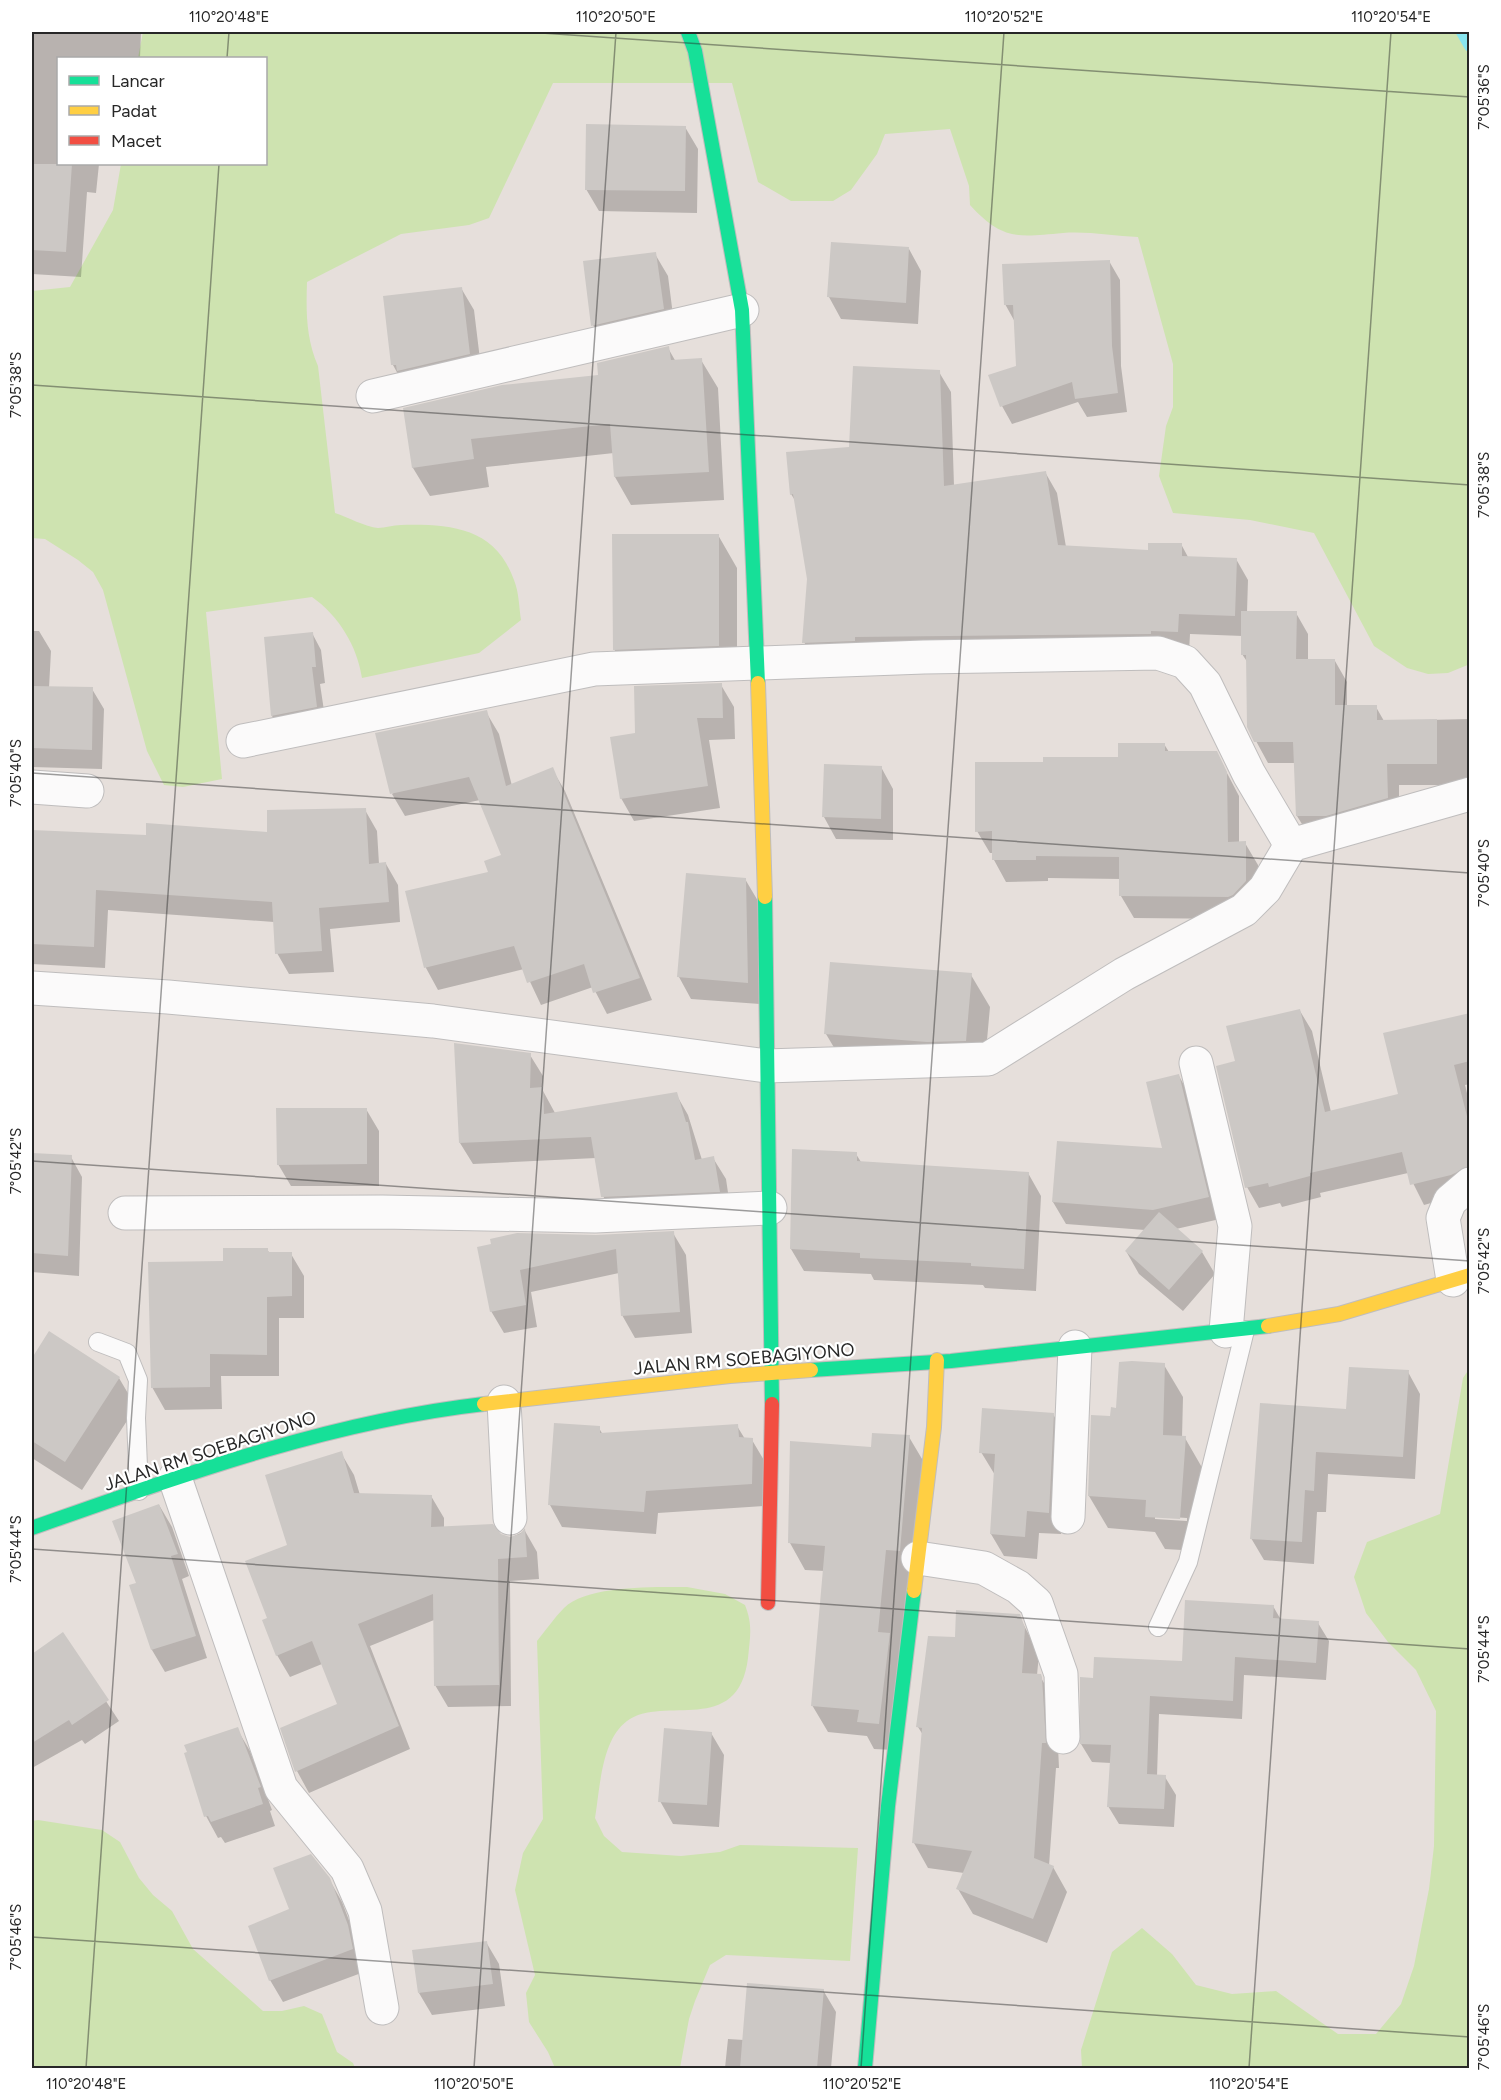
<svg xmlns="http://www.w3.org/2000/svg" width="1501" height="2100" font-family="Figtree,sans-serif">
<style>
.green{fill:#cee3b0}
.shadow{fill:#0003;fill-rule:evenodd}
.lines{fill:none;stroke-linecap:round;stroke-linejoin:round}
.stream{stroke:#88e5ef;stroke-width:12}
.building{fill:#ccc8c5}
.lane-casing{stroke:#bfbdbd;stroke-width:20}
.street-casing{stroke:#bfbdbd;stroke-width:35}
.fast-casing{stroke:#bfbdbd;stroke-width:16}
.slow-casing{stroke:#bfbdbd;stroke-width:16}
.jam-casing{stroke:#bfbdbd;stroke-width:16}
.lane{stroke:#fbfafa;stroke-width:18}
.street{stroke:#fbfafa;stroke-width:33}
.fast{stroke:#16e098;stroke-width:14}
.slow{stroke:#ffcf43;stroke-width:14}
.jam{stroke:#f24e42;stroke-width:14}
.ticks{fill:none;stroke:#272727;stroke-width:1.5;stroke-opacity:0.45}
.labels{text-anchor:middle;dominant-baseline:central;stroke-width:4.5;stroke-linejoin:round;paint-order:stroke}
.street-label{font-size:18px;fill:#272727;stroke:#fff}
.neatline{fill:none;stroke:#272727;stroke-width:2}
.ticks-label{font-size:15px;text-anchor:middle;fill:#272727}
</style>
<rect width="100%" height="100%" fill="#e6dfdb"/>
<path class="green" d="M 143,32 L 1469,32 L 1470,664 L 1448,673 L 1428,674 L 1407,668 L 1374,646 L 1314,533 L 1250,520 L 1173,513 L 1159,476 L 1166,426 L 1173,407 L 1173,364 L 1138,237 C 1114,236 1087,231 1063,233 C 1018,237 1003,241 970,205 L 969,186 L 950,129 L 885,134 L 877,154 L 851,190 L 833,201 L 791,201 L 758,182 L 732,83 L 553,83 L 489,218 L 469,225 L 401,234 L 307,282 C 306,312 306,338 318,366 L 335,513 C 348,517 365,527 378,528 C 385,528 393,525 401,525 C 450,524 495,527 514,580 C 519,592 519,607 521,620 L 479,653 L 362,678 C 357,646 339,616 312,597 L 206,612 L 222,779 L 183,787 L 164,785 L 147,751 L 103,590 L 93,572 L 78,560 L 45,539 L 32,538 L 32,291 L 70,287 L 113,210 L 121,164 L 266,164 L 266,58 L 138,58 Z
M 1469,1369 L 1469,2068 L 1082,2068 L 1081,2050 L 1112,1952 L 1142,1928 L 1172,1954 L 1196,1985 L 1232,1994 L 1276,1991 L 1338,2034 L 1376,2034 L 1401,2004 L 1414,1966 L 1429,1889 L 1434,1846 L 1436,1711 L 1416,1670 L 1388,1642 L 1366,1613 L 1354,1577 L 1367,1542 L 1440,1514 L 1463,1378 Z
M 687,1587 L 725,1594 L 745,1605 C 753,1625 750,1637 748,1658 C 738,1738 664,1694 627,1721 C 601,1740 600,1789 595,1818 L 604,1836 L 622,1852 L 681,1856 L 720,1852 L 740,1845 L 858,1848 L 850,1961 L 726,1955 L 710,1965 L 695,2001 L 689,2019 L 680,2068 L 555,2068 L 548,2052 L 529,2022 L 526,1993 L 535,1975 L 515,1890 L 523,1853 L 543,1819 L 537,1641 C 546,1630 554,1618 564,1608 C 587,1585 655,1587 687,1587 Z
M 38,1820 L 102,1830 L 120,1842 L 139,1878 L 153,1895 L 172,1911 L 193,1949 L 263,2011 L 282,2011 L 304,2006 L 322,2014 L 337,2052 L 353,2063 L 355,2068 L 32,2068 L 32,1821 Z"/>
<path class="shadow" d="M 32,32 L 141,32 L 140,58 L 58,58 L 58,164 L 99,164 L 96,193 L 87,192 L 81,277 L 32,274 Z
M 685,127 L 698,149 L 697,213 L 599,211 L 586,189 Z
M 909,249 L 921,271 L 918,324 L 841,319 L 829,297 Z
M 655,254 L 668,276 L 675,331 L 606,347 L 593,325 Z
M 1109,261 L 1120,280 L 1121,366 L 1127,412 L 1087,417 L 1078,402 L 1012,424 L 1002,406 L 1017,367 L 1015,322 L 1005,304 Z
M 461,288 L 474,310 L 482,376 L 405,387 L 393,365 Z
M 668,348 L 676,362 L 701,360 L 718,388 L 724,500 L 631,505 L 615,477 L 614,453 L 486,467 L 489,487 L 430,496 L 413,468 L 404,409 L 600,377 Z
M 939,372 L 951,392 L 954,486 L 1045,472 L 1057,493 L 1066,547 L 1149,552 L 1181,544 L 1188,557 L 1236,559 L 1248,580 L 1247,612 L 1296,613 L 1308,634 L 1308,661 L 1335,661 L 1347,682 L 1347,707 L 1376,707 L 1384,721 L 1470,719 L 1470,785 L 1399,785 L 1399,819 L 1310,837 L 1297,816 L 1295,763 L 1268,763 L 1256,741 L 1248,663 L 1242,654 L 1243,636 L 1190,634 L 1189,652 L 816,663 L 804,642 L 808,579 L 796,502 L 791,494 L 851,448 Z
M 718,535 L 737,568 L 737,678 L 633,682 L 614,649 Z
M 32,631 L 39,631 L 51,651 L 49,688 L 92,689 L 104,709 L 102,769 L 32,767 Z
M 312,633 L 321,650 L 325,683 L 320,684 L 326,724 L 282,732 L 272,716 Z
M 721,685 L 734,707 L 735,739 L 709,740 L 720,808 L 634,821 L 621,798 L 637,734 Z
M 486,712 L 499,734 L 512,786 L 552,769 L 565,791 L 652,1000 L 607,1014 L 593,987 L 541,1005 L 524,969 L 438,990 L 426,968 L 407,892 L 490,873 L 503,856 L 480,800 L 405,816 L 392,794 Z
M 1164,744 L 1169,752 L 1216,752 L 1239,796 L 1239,843 L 1245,843 L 1258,865 L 1258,904 L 1241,919 L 1134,918 L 1121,896 L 1121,879 L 1048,878 L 1048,881 L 1006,882 L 994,860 L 994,853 L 990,853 L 977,831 L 1045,763 L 1120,758 Z
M 881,767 L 893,789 L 893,840 L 836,839 L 824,817 Z
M 365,810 L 377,831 L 379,864 L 386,864 L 398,885 L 400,922 L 330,929 L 334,972 L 289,974 L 277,953 L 274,922 L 108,910 L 105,968 L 32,964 L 32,831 L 147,837 L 269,833 Z
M 745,879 L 758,901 L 760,1004 L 691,999 L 679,977 Z
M 971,975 L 990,1007 L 984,1073 L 845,1066 L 826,1034 Z
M 1300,1011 L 1312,1031 L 1331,1112 L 1400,1095 L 1470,1014 L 1470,1084 L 1465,1085 L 1470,1105 L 1470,1192 L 1424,1205 L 1408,1173 L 1320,1193 L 1321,1197 L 1282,1207 L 1280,1203 L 1259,1208 L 1247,1187 L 1236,1062 Z
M 530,1055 L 543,1076 L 542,1089 L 555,1113 L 676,1094 L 688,1115 L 702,1160 L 713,1158 L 726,1179 L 731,1213 L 615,1218 L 603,1196 L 596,1158 L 473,1164 L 460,1143 Z
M 1179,1076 L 1191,1098 L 1220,1219 L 1176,1229 L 1202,1252 L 1215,1274 L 1183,1311 L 1139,1274 L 1126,1251 L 1145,1230 L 1066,1224 L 1053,1202 L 1164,1150 Z
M 366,1109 L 379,1131 L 379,1186 L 291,1186 L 278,1164 Z
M 856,1154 L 861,1162 L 1028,1173 L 1041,1196 L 1036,1291 L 985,1288 L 983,1285 L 874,1280 L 871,1274 L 804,1271 L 791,1249 Z
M 32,1155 L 71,1157 L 82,1177 L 79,1276 L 32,1272 Z
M 673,1233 L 686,1255 L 692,1333 L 635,1338 L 622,1315 L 619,1273 L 531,1292 L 537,1327 L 504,1333 L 491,1311 L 493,1245 Z
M 267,1249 L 270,1254 L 291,1254 L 304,1276 L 304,1318 L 279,1318 L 279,1376 L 221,1376 L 222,1409 L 165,1410 L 152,1387 L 224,1262 Z
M 32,1358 L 119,1378 L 136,1407 L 82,1490 L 32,1458 Z
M 1164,1365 L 1183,1397 L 1182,1438 L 1185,1438 L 1204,1471 L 1198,1551 L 1165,1549 L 1155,1532 L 1108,1528 L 1089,1496 L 1112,1418 L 1117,1409 ZM 1155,1516 L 1187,1518 L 1187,1521 L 1155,1519 Z
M 1408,1372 L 1420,1394 L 1415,1479 L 1328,1474 L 1326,1512 L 1317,1512 L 1314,1564 L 1264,1560 L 1251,1538 L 1261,1405 L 1348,1411 Z
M 1053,1414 L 1065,1436 L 1061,1534 L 1039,1533 L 1037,1559 L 1004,1556 L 991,1534 L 995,1475 L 981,1452 Z
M 737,1426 L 745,1439 L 752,1440 L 765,1462 L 764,1506 L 658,1513 L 656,1534 L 562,1527 L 550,1505 L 599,1428 L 603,1435 Z
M 909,1437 L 925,1464 L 894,1750 L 874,1749 L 867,1736 L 828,1732 L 812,1705 L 825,1571 L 805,1570 L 790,1543 L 872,1448 Z
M 341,1453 L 354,1475 L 360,1495 L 431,1496 L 444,1518 L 444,1528 L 510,1538 L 525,1531 L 537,1552 L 539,1579 L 510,1581 L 511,1706 L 448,1707 L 435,1685 L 434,1620 L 370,1646 L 410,1749 L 309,1793 L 297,1771 L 282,1729 L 339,1704 L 322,1664 L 290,1677 L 277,1655 L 269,1619 L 288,1546 Z
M 159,1505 L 172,1527 L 189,1576 L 182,1579 L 207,1658 L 165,1672 L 152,1650 L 131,1586 L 138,1584 Z
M 1273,1606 L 1281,1620 L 1318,1623 L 1329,1641 L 1326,1680 L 1244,1675 L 1242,1719 L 1159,1714 L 1157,1776 L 1165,1777 L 1176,1795 L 1174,1827 L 1119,1824 L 1108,1806 L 1111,1763 L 1092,1762 L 1081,1744 L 1095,1680 L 1184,1663 Z
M 1019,1616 L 1039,1654 L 1037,1675 L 1040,1676 L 1056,1704 L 1059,1768 L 1056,1768 L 1049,1866 L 1053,1867 L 1067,1892 L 1047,1943 L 973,1914 L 958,1889 L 964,1873 L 928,1868 L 914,1843 L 923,1735 L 918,1727 L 956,1639 Z
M 62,1634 L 119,1721 L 85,1744 L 82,1740 L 32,1768 L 32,1656 Z
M 237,1729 L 250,1751 L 272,1810 L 270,1811 L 275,1826 L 225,1843 L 221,1837 L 218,1838 L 206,1816 Z
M 711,1733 L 724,1755 L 719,1827 L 673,1824 L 660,1801 Z
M 329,1879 L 342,1902 L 360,1949 L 364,1972 L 283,2002 L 270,1980 L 291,1910 Z
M 486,1942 L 499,1964 L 505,2006 L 432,2015 L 419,1993 Z
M 823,1990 L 836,2012 L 831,2068 L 725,2068 L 728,2039 L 744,2040 Z"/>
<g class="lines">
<path class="stream" d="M 1462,32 L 1470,46"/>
</g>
<path class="building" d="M 586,124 L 686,126 L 685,191 L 585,190 Z
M 32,164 L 72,164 L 66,252 L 32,250 Z
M 831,242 L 909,247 L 906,303 L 827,297 Z
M 656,252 L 664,309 L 591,326 L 583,261 Z
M 1110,260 L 1112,346 L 1118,393 L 1075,399 L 1072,382 L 1000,407 L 988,375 L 1016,366 L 1013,305 L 1004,305 L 1002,264 Z
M 462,287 L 470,354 L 397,371 L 396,365 L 391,365 L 383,296 Z
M 669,346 L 671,360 L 702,358 L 709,472 L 614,477 L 610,424 L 471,439 L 474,459 L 412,468 L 403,408 L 502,385 L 598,375 L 597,363 Z
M 853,366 L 940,370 L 944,486 L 1046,471 L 1058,545 L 1148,550 L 1148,543 L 1182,543 L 1182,556 L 1237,558 L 1235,616 L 1179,614 L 1178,632 L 1151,631 L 1151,634 L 855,637 L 855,641 L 802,643 L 807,579 L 793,494 L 790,495 L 786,452 L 849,447 Z
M 612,534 L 719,534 L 719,646 L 613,650 Z
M 1241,611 L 1297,611 L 1296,659 L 1335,659 L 1335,705 L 1377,705 L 1377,720 L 1437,719 L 1437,764 L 1387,764 L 1388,798 L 1326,816 L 1296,816 L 1293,742 L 1254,742 L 1247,727 L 1246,655 L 1241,655 Z
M 313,632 L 316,667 L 312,667 L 317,707 L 271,716 L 264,637 Z
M 722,683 L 723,718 L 697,718 L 708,786 L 620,799 L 610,737 L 635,733 L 634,686 Z
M 32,686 L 93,687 L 92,750 L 32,748 Z
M 487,710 L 506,786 L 553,767 L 640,978 L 593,993 L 584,964 L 527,983 L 514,946 L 424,968 L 405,891 L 488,872 L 484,861 L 501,855 L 469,777 L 390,794 L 375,733 Z
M 1118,743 L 1165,743 L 1165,751 L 1217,751 L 1227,772 L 1228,842 L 1246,841 L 1246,881 L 1233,895 L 1228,897 L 1119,896 L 1119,857 L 1036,856 L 1036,860 L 992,860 L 992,831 L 975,832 L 975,762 L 1043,762 L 1043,757 L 1118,757 Z
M 824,764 L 882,766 L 881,819 L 822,817 Z
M 366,808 L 369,864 L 386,862 L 389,902 L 319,908 L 322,951 L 275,954 L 272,902 L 96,890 L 94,947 L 32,944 L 32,830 L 146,835 L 146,823 L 267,832 L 267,810 Z
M 686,873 L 746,878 L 748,983 L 677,977 Z
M 830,962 L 972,973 L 966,1041 L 927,1042 L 824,1034 Z
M 1300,1009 L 1325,1112 L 1398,1094 L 1383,1033 L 1470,1013 L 1470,1061 L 1454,1065 L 1470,1128 L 1470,1166 L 1451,1175 L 1410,1185 L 1402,1152 L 1310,1173 L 1310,1176 L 1269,1187 L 1268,1183 L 1245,1188 L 1216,1066 L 1235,1061 L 1226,1026 Z
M 454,1043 L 531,1053 L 530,1088 L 543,1087 L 544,1114 L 677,1092 L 686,1122 L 688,1122 L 695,1160 L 714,1156 L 720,1192 L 601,1197 L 591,1137 L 459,1143 Z
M 1179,1074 L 1209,1197 L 1153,1210 L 1052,1202 L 1057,1141 L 1162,1148 L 1146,1082 Z
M 276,1108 L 367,1108 L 367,1164 L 277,1165 Z
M 792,1149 L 857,1152 L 857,1161 L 1029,1172 L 1024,1269 L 971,1266 L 971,1263 L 860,1258 L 860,1253 L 790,1249 Z
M 32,1153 L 72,1155 L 68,1256 L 32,1253 Z
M 1159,1212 L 1203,1251 L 1169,1290 L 1125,1251 Z
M 674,1231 L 680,1312 L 621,1316 L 616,1249 L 520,1270 L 526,1305 L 490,1312 L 477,1247 L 491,1244 L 490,1239 L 517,1233 L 596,1235 Z
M 223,1248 L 268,1248 L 268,1252 L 292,1252 L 292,1296 L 267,1297 L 267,1355 L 210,1354 L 210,1387 L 151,1388 L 148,1262 L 223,1261 Z
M 49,1331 L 120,1377 L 65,1462 L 32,1441 L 32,1358 Z
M 1132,1361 L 1165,1363 L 1163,1435 L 1186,1436 L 1180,1519 L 1145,1517 L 1146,1500 L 1088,1496 L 1091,1415 L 1110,1416 L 1111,1407 L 1116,1408 L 1119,1362 Z
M 1349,1367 L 1409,1370 L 1403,1457 L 1316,1452 L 1314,1491 L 1305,1490 L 1302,1542 L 1250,1539 L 1260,1403 L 1346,1409 Z
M 982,1408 L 1054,1413 L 1049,1513 L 1027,1511 L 1025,1537 L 990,1534 L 995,1454 L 979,1453 Z
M 554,1423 L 600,1426 L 600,1433 L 738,1424 L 739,1437 L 753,1438 L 752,1484 L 646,1491 L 644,1512 L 548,1505 Z
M 872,1433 L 910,1435 L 900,1551 L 886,1550 L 878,1632 L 890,1633 L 879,1724 L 857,1722 L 859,1710 L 811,1706 L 825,1546 L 788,1543 L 790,1441 L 871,1447 Z
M 342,1451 L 354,1493 L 432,1495 L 431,1527 L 493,1524 L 501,1534 L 510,1537 L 520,1534 L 525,1528 L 527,1557 L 498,1559 L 499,1685 L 434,1686 L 433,1594 L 358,1624 L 399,1726 L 295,1772 L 280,1728 L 337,1704 L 312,1641 L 276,1656 L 262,1620 L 267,1618 L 245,1561 L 287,1545 L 265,1475 Z
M 159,1504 L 178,1554 L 171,1556 L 196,1636 L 151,1650 L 129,1585 L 136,1583 L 112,1521 Z
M 1185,1600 L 1274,1605 L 1273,1618 L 1319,1621 L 1316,1663 L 1235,1657 L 1233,1701 L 1150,1696 L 1147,1774 L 1166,1775 L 1164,1809 L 1107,1807 L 1111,1745 L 1080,1744 L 1080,1677 L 1093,1678 L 1094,1657 L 1182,1661 Z
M 956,1610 L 1020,1614 L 1025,1628 L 1022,1673 L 1041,1674 L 1042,1677 L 1046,1743 L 1042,1743 L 1034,1858 L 1054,1866 L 1033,1919 L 956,1889 L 972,1851 L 912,1843 L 922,1728 L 916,1727 L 928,1636 L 955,1637 Z
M 63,1632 L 109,1700 L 72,1725 L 69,1720 L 32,1743 L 32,1654 Z
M 238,1727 L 261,1787 L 258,1788 L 263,1804 L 211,1822 L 208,1816 L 204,1817 L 184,1753 L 187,1752 L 184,1745 Z
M 664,1728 L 712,1732 L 707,1805 L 658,1802 Z
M 311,1854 L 330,1878 L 348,1925 L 353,1949 L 269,1981 L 248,1926 L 289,1909 L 273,1868 Z
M 487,1941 L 493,1984 L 418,1993 L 412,1950 Z
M 747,1983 L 824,1989 L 817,2068 L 740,2068 Z"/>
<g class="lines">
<g class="lane-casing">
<path id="lane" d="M 98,1342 L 127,1353 L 138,1380 L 136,1418 L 139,1491
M 1158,1627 L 1188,1562 L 1245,1330"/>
</g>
<g class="street-casing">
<path id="street" d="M 373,396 L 742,310
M 243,741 L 594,669 L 924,657 L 1158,653 L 1185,662 L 1205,684 L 1249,774 L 1291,845
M 32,787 L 87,791
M 32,988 L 168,997 L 433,1021 L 766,1066 L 988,1059 L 1124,974 L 1244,910 L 1265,889 L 1291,845 L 1470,794
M 1196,1063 L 1235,1226 L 1226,1331
M 125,1213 L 382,1212 L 595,1216 L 770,1208
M 1453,1280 L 1443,1218 L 1450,1201 L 1470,1184
M 504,1402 L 510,1518
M 175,1478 L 281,1788 L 347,1869 L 365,1911 L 382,2008
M 1068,1517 L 1075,1347
M 918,1558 L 984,1568 L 1018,1587 L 1036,1603 L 1061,1674 L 1063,1737"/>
</g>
<g class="fast-casing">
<path id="fast" d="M 688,32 L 695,51 L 742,310 L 758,683
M 765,897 L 772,1404
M 811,1370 L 951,1361 L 1268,1326
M 32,1528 C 180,1476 327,1422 484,1404
M 865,2068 L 888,1806 L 914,1591"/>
</g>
<g class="slow-casing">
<path id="slow" d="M 758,683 L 765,897
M 1268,1326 L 1339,1314 L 1470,1275
M 484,1404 L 730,1376 L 811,1370
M 914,1591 L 934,1427 L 937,1360"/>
</g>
<g class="jam-casing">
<path id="jam" d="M 768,1603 L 772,1404"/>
</g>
<use href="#lane" class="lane"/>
<use href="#street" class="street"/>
<use href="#fast" class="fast"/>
<use href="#slow" class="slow"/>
<use href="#jam" class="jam"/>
</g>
<path class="ticks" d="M 527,32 L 1470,97M 227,58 L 229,32M 32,385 L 1470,485M 32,773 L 1470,873M 32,1161 L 1470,1261M 32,1549 L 1470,1649M 32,1937 L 1470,2037M 86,2068 L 219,164M 474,2068 L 616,32M 861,2068 L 1004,32M 1249,2068 L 1391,32"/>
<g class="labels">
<g class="street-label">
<text transform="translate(744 1359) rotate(-5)">JALAN RM SOEBAGIYONO</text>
<text transform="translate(210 1451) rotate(-18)">JALAN RM SOEBAGIYONO</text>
</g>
</g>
<rect width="1501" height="2100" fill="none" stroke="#ffffff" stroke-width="66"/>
<rect x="57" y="57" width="210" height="108" fill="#ffffff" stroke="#a9a9a9" stroke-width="1.5"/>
<rect x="69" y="76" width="30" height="9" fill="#16e098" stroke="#a9a9a9" stroke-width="1.5"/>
<text x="111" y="87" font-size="18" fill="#272727">Lancar</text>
<rect x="69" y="106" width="30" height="9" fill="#ffcf43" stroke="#a9a9a9" stroke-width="1.5"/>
<text x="111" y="117" font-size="18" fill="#272727">Padat</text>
<rect x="69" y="136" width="30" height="9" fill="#f24e42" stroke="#a9a9a9" stroke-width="1.5"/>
<text x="111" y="147" font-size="18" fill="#272727">Macet</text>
<rect x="33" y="33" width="1435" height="2034" class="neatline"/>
<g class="ticks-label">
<text x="229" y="22">110°20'48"E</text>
<text x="616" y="22">110°20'50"E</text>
<text x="1004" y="22">110°20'52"E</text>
<text x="1391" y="22">110°20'54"E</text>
<text transform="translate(1484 97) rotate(-90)" y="5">7°05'36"S</text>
<text transform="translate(16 385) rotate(-90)" y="5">7°05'38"S</text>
<text transform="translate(1484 485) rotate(-90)" y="5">7°05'38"S</text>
<text transform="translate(16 773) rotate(-90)" y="5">7°05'40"S</text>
<text transform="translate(1484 873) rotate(-90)" y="5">7°05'40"S</text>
<text transform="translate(16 1161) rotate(-90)" y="5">7°05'42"S</text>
<text transform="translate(1484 1261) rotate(-90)" y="5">7°05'42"S</text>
<text transform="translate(16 1549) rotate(-90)" y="5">7°05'44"S</text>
<text transform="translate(1484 1649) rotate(-90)" y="5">7°05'44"S</text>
<text transform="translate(16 1937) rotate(-90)" y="5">7°05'46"S</text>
<text transform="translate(1484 2037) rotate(-90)" y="5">7°05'46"S</text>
<text x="86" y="2089">110°20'48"E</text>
<text x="474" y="2089">110°20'50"E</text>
<text x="862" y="2089">110°20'52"E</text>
<text x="1249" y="2089">110°20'54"E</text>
</g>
</svg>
